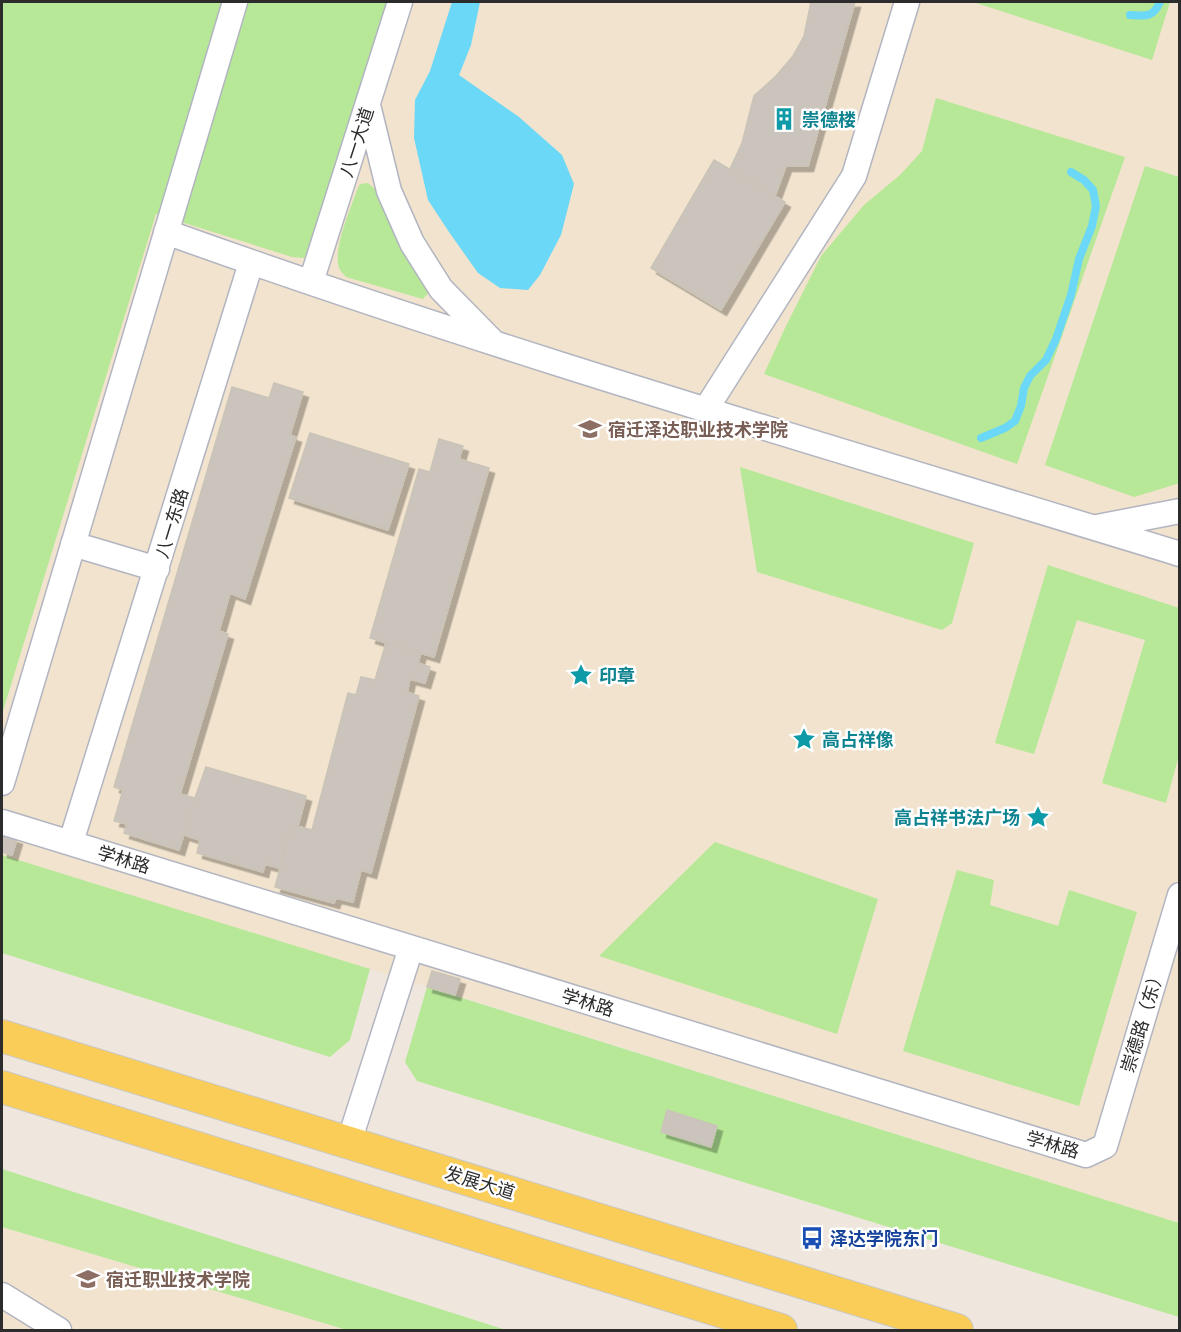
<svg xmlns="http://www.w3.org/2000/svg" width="1181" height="1332" font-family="'Exo 2','Noto Sans SC',sans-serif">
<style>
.education{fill:#f1e3cd}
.green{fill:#b6e897}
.water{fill:#6bd8f7}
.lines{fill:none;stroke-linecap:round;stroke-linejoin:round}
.stream{stroke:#6bd8f7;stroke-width:8}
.building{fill:#cac4bd;stroke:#cac3b7;stroke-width:1.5;filter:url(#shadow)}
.minor-casing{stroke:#b2b5c1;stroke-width:27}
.major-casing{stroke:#c8c8c8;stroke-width:34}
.minor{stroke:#fff;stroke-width:24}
.major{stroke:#facd58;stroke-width:32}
.labels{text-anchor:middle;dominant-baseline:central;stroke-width:5;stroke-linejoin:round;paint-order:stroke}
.culture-label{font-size:18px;font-weight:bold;fill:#0d838f;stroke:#fff;text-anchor:start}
.street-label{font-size:18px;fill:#2c2c2c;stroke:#fff}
.education-label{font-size:18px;font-weight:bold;fill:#785e54;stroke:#fff;text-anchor:start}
.transit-label{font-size:18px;font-weight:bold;fill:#164399;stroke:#fff;text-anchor:start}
</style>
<defs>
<filter id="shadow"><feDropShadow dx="5.5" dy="5.5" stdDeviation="0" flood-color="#0004"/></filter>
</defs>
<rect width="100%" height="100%" fill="#efe7de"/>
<path class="education" d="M 2,2 L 1179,2 L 1179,1223 L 455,995 L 2,857 Z
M 2,1227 L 347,1330 L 2,1330 Z"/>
<path class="green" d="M 2,2 L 390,2 L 311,252 L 304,258 L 292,257 L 156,214 L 2,714 Z
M 976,2 L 1170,2 L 1152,60 L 976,3 Z
M 936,98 L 1125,157 L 1017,464 L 764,374 L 786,326 L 821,256 L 864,205 L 900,175 L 922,151 Z
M 1145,166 L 1179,177 L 1180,483 L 1134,497 L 1045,465 Z
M 368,183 L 376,190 L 429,292 L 423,299 L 346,277 C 344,275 342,272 340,270 C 331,253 351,208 357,190 L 360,184 Z
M 740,467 L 974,543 L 952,623 L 942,630 L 757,572 Z
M 1048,565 L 1179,608 L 1179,755 L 1166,803 L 1102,783 L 1145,640 L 1077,620 L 1034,754 L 995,743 Z
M 715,842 L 878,899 L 837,1034 L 599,956 Z
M 2,855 L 370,969 L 350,1040 L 330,1057 L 2,953 Z
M 957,870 L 994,880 L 990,905 L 1058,926 L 1069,890 L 1137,912 L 1079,1106 L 903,1051 Z
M 427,987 L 1179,1223 L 1179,1317 L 417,1081 L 405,1062 Z
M 2,1169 L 506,1330 L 347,1330 L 2,1227 Z"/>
<path class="water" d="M 452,2 L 480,2 L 471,45 L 459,75 L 519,117 L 562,155 L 574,184 L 561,235 L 540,275 L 528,290 L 500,288 L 478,273 L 449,232 L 428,200 L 414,138 L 415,100 L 430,71 Z"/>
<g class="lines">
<path class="stream" d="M 1130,15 C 1145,16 1153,18 1160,2
M 981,438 L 1005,428 L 1015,421 L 1021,406 L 1024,388 L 1030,376 L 1046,360 L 1056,339 L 1071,295 L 1079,259 L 1092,226 L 1096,206 L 1093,190 L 1084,180 L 1071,172"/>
</g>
<path class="building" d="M 811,2 L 855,2 L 808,166 L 786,166 L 775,196 L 730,169 L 742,143 L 754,96 L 776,76 L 793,56 L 804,36 Z
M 714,160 L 785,202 L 721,310 L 651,268 Z
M 274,383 L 303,392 L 290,435 L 296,437 L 245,599 L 230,593 L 219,631 L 228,634 L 180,794 L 195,798 L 179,850 L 124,833 L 127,824 L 114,821 L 123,790 L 114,787 L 232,387 L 269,398 Z
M 310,433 L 409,464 L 388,530 L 289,498 Z
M 439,439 L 463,446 L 459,459 L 489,468 L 434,657 L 370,638 L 419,469 L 430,472 Z
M 386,643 L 421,652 L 418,663 L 430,667 L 425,683 L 410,679 L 407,692 L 419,696 L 371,873 L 361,870 L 353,902 L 336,898 L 334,903 L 275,887 L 292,825 L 312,830 L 348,693 L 356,695 L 361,677 L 375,680 Z
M 206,767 L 306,796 L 298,826 L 292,825 L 279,868 L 265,864 L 263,872 L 197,853 L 200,840 L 184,835 L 195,798 Z
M 2,834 L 17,839 L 12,855 L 2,852 Z
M 432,971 L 460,979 L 455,995 L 427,987 Z
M 667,1110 L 717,1126 L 711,1147 L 661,1132 Z"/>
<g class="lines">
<g class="minor-casing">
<path id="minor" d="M 368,105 L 389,191 L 412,243 L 441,289 L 492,341
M 166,232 C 500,352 841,450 1180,554
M 311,282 L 400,2
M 706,409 L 854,176 L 907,2
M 1097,527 L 1180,511
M 73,544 L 157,569
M 2,783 L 235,2
M 2,822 L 1086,1155 L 1105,1146 L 1180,895
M 71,842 L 251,263
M 349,1142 L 411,948
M 2,1295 L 59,1330"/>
</g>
<g class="major-casing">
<path id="major" d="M 2,1036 L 957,1330
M 2,1087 L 781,1330"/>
</g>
<use href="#minor" class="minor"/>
<use href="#major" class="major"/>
</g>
<defs>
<g id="building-bare" transform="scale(1.8)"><path d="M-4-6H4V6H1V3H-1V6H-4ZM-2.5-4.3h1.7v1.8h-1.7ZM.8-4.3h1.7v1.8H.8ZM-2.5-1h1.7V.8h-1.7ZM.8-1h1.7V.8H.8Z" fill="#0f9aa8" stroke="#fff" stroke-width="2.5" paint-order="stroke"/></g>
<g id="university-bare" transform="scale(1.8)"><path d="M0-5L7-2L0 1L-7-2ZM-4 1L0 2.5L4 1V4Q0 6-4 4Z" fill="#8d6e63" stroke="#fff" stroke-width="2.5" paint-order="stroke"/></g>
<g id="sight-bare" transform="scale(1.8)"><path d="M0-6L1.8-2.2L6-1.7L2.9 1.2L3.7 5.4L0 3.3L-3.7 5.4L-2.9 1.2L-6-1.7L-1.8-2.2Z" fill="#0f9aa8" stroke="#fff" stroke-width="2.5" paint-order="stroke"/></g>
<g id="bus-bare" transform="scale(1.8)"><path d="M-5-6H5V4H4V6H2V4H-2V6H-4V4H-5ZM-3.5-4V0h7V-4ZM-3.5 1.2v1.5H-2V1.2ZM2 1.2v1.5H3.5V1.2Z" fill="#1a4fb4" stroke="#fff" stroke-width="2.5" paint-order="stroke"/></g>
</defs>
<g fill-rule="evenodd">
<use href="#building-bare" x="784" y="119"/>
<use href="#university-bare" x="590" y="429"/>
<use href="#sight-bare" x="581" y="675"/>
<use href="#sight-bare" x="804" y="739"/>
<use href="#sight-bare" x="1038" y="817"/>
<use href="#bus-bare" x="812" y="1238"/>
<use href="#university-bare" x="88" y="1279"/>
</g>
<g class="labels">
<g class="culture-label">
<text x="802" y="119">崇德楼</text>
<text x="599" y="675">印章</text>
<text x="822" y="739">高占祥像</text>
<text x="1020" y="817" text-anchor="end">高占祥书法广场</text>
</g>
<g class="street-label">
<text transform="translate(356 142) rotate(-72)">八一大道</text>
<text transform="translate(171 523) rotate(-73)">八一东路</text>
<text transform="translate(124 859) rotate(17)">学林路</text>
<text transform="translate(588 1002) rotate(17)">学林路</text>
<text transform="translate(1142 1020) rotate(-73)">崇德路（东）</text>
<text transform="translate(1053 1144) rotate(16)">学林路</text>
<text transform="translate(480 1182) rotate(17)">发展大道</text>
</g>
<g class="education-label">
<text x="608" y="429">宿迁泽达职业技术学院</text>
<text x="106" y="1279">宿迁职业技术学院</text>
</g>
<g class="transit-label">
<text x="830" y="1238">泽达学院东门</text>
</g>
</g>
<rect width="1181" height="1332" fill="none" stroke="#2c2c2c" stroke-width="6"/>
</svg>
